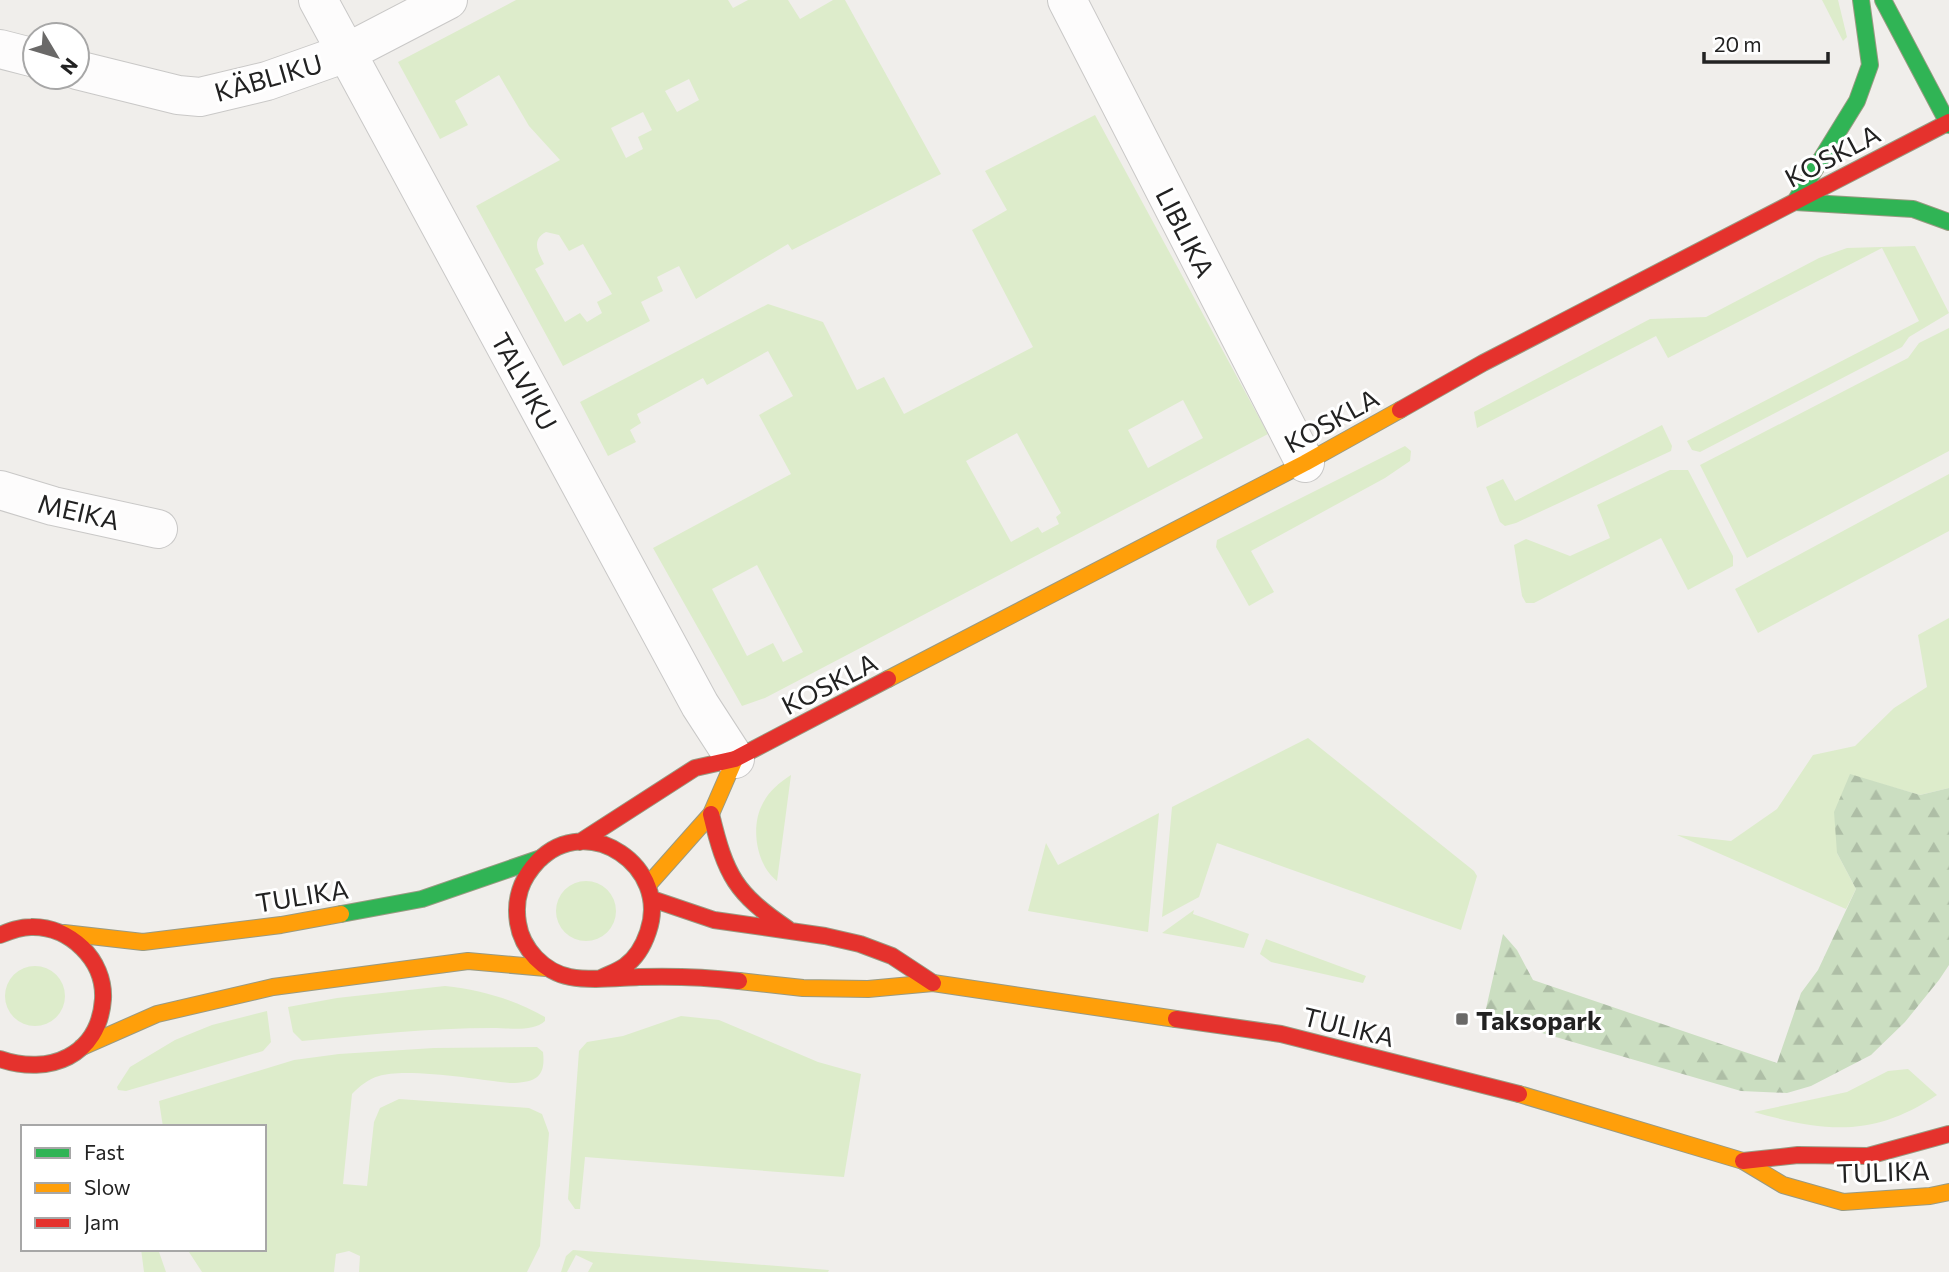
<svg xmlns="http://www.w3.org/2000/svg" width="1949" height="1272" font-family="Commissioner,sans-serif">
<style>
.grass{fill:#ddeccb;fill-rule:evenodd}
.forest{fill:url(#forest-firs)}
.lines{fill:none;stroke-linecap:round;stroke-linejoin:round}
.street-casing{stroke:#c9c8c7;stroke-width:40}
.fast-casing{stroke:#999a82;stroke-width:18}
.slow-casing{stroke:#999a82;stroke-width:18}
.jam-casing{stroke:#999a82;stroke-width:18}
.street{stroke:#fdfcfc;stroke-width:38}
.fast{stroke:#30b455;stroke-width:16}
.slow{stroke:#ff9f0a;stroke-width:16}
.jam{stroke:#e5322d;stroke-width:16}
.poi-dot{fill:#6a6968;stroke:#fff;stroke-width:2.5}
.labels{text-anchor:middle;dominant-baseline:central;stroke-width:6;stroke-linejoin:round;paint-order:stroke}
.street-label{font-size:26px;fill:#222;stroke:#fff}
.poi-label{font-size:26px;font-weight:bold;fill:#222;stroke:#fff;text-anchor:start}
</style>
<defs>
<pattern id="forest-firs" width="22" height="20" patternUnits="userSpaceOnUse" patternTransform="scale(1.75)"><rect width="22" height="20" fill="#cbdec1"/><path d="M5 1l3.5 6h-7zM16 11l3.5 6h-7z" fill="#aebea6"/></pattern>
</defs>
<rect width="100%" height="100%" fill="#f0eeeb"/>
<path class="grass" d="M 516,0 L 728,0 L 733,8 L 748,0 L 788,0 L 800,19 L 833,0 L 845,0 L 941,174 L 792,250 L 788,244 L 696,299 L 679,266 L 657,277 L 663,291 L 641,302 L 650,321 L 563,366 L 476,206 L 560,160 L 529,126 L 499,75 L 455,101 L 468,125 L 440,139 L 398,62 ZM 689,79 L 699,100 L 677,112 L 665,91 ZM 643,112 L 652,130 L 638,137 L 643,149 L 626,158 L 611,128 ZM 546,232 L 559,235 L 569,251 L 583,244 L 612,294 L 597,302 L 602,313 L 587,322 L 580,313 L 565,322 L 535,269 L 544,264 C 538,252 531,240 546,232 Z
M 1822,0 L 1838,0 L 1847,37 L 1843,41 Z
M 1095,115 L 1268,434 L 765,698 L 742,706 L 653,548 L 791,474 L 759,415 L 793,396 L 768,351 L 707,385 L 703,378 L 637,414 L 641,423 L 630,430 L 636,442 L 608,456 L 580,402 L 768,304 L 823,322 L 857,390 L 884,377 L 904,414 L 1033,347 L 972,230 L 1007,210 L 985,171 ZM 1183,400 L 1203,438 L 1148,468 L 1128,430 ZM 1017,433 L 1061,513 L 1056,517 L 1059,524 L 1042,533 L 1038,527 L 1011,542 L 966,461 ZM 757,565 L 803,652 L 783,662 L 773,643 L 747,656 L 712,589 Z
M 1915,246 L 1949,313 L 1909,337 L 1902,347 L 1700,452 L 1692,450 L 1687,441 L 1919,321 L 1882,248 L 1668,358 L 1656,336 L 1477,428 L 1474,412 L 1650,319 L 1706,317 L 1819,258 L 1847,248 Z
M 1949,328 L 1949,451 L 1747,558 L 1700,465 L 1908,358 L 1919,343 Z
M 1662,425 L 1672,446 L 1671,451 L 1516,523 L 1505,526 L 1500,522 L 1486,487 L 1503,479 L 1515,501 Z
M 1405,446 L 1411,451 L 1410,461 L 1385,478 L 1251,551 L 1274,592 L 1249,606 L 1216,547 L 1217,540 Z
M 1670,470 L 1688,470 L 1733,556 L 1733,566 L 1688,590 L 1661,538 L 1534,603 L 1526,603 L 1522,596 L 1514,545 L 1526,539 L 1570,556 L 1610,538 L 1597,505 Z
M 1949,474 L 1949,531 L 1758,633 L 1735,589 Z
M 1949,618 L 1949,788 L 1920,795 L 1850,775 L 1837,853 L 1856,889 L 1846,909 L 1677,835 L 1731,841 L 1777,809 L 1813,755 L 1855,746 L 1894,708 L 1927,687 L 1918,635 Z
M 1308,738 L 1474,871 L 1477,876 L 1461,930 L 1217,843 L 1199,897 L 1162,917 L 1172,807 Z
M 791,775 L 777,881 C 756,865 750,826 763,803 C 769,791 780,782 791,775 Z
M 1159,813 L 1148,932 L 1028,911 L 1046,843 L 1058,865 Z
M556 911a30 30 0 1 1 60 0a30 30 0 1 1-60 0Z
M 1194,910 L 1193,914 L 1249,934 L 1244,948 L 1162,933 Z
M 1266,939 L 1366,976 L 1363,983 L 1271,962 L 1260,954 Z
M5 996a30 30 0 1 1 60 0a30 30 0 1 1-60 0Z
M 445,986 C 482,990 512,999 545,1017 L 545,1021 C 533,1032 509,1028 493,1028 C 429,1028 366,1035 302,1041 L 293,1032 L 288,1007 L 337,998 Z
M 267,1011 L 271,1042 L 263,1051 L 126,1091 L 118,1090 L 117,1087 L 130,1067 L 175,1040 L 212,1025 Z
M 681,1016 L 719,1020 L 818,1062 L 861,1074 L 844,1177 L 585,1157 L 580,1209 L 575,1209 L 568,1199 L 579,1051 L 587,1042 L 623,1036 Z
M 537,1047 L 543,1052 C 546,1078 535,1082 511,1083 C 482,1080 404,1067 379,1076 C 368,1079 360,1086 352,1094 L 343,1184 L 367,1186 L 374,1122 L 380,1108 L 399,1099 L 529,1108 L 542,1114 L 549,1133 L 540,1246 L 527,1272 L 359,1272 L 360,1256 L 349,1251 L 336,1254 L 334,1272 L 202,1272 L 187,1249 L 264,1249 L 264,1127 L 163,1127 L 159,1101 L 294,1060 L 339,1054 L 434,1048 Z
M 1908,1069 L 1937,1095 C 1873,1138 1825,1132 1754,1112 L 1847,1092 L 1888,1071 Z
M 141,1249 L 158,1249 L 166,1272 L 144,1272 Z
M 573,1250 L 829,1270 L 828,1272 L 588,1272 L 593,1263 L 576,1255 L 567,1272 L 561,1272 L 566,1256 Z"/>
<path class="forest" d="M 1850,774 L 1920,795 L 1949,788 L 1949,965 L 1939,980 L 1905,1022 L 1871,1055 L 1811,1086 L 1787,1093 L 1741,1091 L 1487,1017 L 1485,1013 L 1503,934 L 1517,950 L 1533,980 L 1777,1063 L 1801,993 L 1818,970 L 1856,889 L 1837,853 L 1834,812 Z"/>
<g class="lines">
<g class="street-casing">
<path id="street" d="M 318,0 L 700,705 L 735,759
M 1067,0 L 1305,463
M 0,49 L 35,58
M 77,70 L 178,95 L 200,97 L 267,81 L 346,53 L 448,0
M 0,490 L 53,506 L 158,529"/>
</g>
<g class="fast-casing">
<path id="fast" d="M 1883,0 L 1949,125
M 1796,200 L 1857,101 L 1870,65 L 1861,0
M 1795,202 L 1913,209 L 1949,222
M 341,914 L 422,899 L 541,858"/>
</g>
<g class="slow-casing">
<path id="slow" d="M 888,679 L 1305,463 L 1400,410
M 648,885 L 711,814 L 735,759
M 64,933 L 143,942 L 281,925 L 341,914
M 739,981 L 803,988 L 868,989 L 933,983 L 1176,1019
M 82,1047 L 157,1014 L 273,987 L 468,961 L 546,968
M 1519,1094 L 1743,1161 L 1783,1185 L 1843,1202 L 1930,1196 L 1949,1192"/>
</g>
<g class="jam-casing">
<path id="jam" d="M 1400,410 L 1483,363 L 1949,122
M 711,814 C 726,876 735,893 788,929
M 580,842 L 695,768 L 735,759 L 888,679
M 652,899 L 714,920 L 825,936 L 860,944 L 892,956 L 933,983
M 0,935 C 10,931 20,927 31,927 C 70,926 105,960 103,999 C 99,1056 49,1076 0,1059
M 601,978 C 609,974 618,971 625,966 C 636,958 644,944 648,932 C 671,867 588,810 538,861 C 521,879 514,898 518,923 C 522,949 544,972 570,977 C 591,981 616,978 639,977 C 673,976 705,977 739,981
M 1176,1019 L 1281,1034 L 1519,1094
M 1743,1161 L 1798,1155 L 1868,1156 L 1949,1134"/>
</g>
<use href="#street" class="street"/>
<use href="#fast" class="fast"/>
<use href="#slow" class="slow"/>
<use href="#jam" class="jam"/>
</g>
<rect class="poi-dot" x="1455" y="1012" width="14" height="14" rx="3.5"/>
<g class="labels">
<g class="street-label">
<text transform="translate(268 77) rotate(-16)">KÄBLIKU</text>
<text transform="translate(1832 155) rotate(-28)">KOSKLA</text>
<text transform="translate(1186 232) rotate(63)">LIBLIKA</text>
<text transform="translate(525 381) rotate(61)">TALVIKU</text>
<text transform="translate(1331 420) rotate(-29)">KOSKLA</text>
<text transform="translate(79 511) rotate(13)">MEIKA</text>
<text transform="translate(829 683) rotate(-27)">KOSKLA</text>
<text transform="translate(302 895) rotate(-9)">TULIKA</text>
<text transform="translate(1349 1026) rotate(14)">TULIKA</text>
<text transform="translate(1883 1171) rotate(-2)">TULIKA</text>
</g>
<g class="poi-label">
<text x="1476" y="1019">Taksopark</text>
</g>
</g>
<rect x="21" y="1125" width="245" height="126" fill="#ffffff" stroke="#a7a7a7" stroke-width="2"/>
<rect x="35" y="1148" width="35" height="10" fill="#30b455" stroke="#a7a7a7" stroke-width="2"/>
<text x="84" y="1160" font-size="21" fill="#222222">Fast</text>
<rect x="35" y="1183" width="35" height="10" fill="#ff9f0a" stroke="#a7a7a7" stroke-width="2"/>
<text x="84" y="1195" font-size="21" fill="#222222">Slow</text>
<rect x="35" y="1218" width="35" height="10" fill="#e5322d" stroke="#a7a7a7" stroke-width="2"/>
<text x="84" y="1230" font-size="21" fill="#222222">Jam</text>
<g transform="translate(56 56) rotate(128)"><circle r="33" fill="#ffffff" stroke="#a7a7a7" stroke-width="2"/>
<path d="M0-5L12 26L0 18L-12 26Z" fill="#6a6968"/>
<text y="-10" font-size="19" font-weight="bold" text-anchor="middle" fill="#222222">N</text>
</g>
<path d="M1704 52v10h124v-10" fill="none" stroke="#222222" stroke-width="3.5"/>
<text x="1714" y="52" font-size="21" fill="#222222" stroke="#ffffff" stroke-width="5" paint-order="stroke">20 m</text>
</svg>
